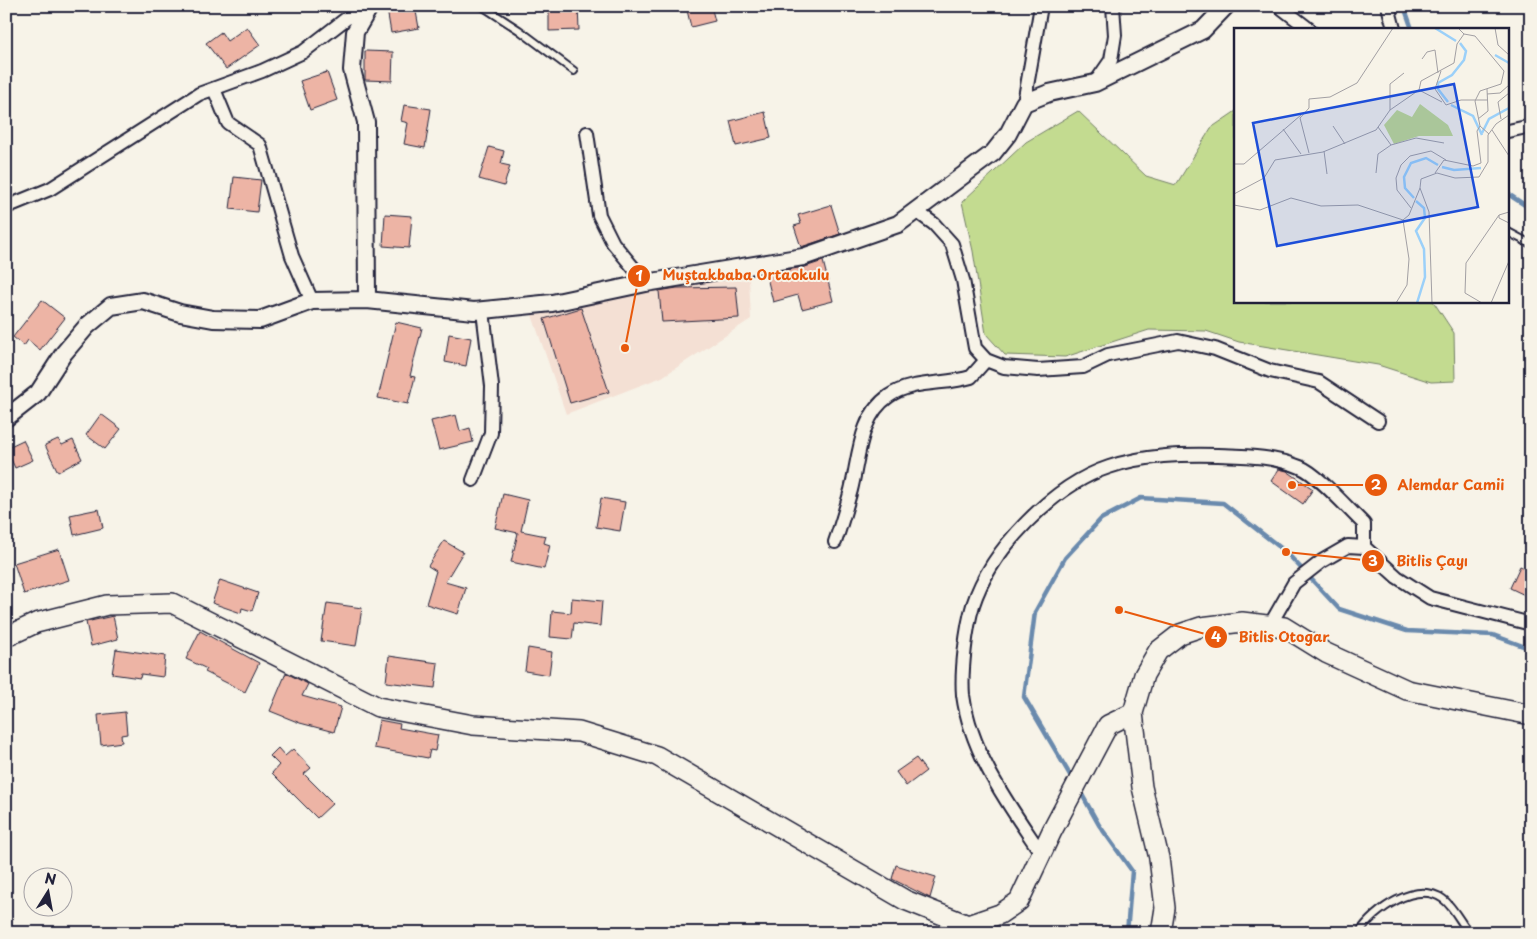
<svg xmlns="http://www.w3.org/2000/svg" width="1537" height="939" font-family="'Playpen Sans',sans-serif">
<style>
.built{fill:#f4e0d4}
.green{fill:#c3db90;stroke:#727e66}
.lines{fill:none;stroke-linecap:round;stroke-linejoin:round}
.stream{stroke:#6b8aad;stroke-width:4.5}
.building{fill:#edb4a5;stroke:#22223b}
.service-casing{stroke:#22223b;stroke-width:10}
.minor-casing{stroke:#22223b;stroke-width:16}
.tertiary-casing{stroke:#22223b;stroke-width:20}
.secondary-casing{stroke:#22223b;stroke-width:22}
.service{stroke:#f7f3e8;stroke-width:6}
.minor{stroke:#f7f3e8;stroke-width:12}
.tertiary{stroke:#f7f3e8;stroke-width:16}
.secondary{stroke:#f7f3e8;stroke-width:19}
.inset-river{fill:none;stroke:#9bd0f9;stroke-width:2.5}
.inset-road{fill:none;stroke:#a29fa3;stroke-width:1}
.view{fill:#1d4ed8;fill-opacity:0.15;stroke:#1d4ed8;stroke-width:2.5}
.inset-edge{fill:none;stroke:#22223b;stroke-width:2.5}
.leader{fill:none;stroke:#e8590c;stroke-width:2}
.callout-dot{fill:#e8590c;stroke:#f7f3e8;stroke-width:2}
.mark-label{font-size:15px;text-anchor:middle;font-weight:bold;fill:#fff}
.callout-label{font-size:14px;text-anchor:middle;font-weight:bold;fill:#e8590c;stroke:#f7f3e8;stroke-width:4;stroke-linejoin:round;paint-order:stroke}
</style>
<rect width="100%" height="100%" fill="#f7f3e8"/>
<filter id="ink" filterUnits="userSpaceOnUse"><feTurbulence type="fractalNoise" baseFrequency=".02" numOctaves="2"/><feDisplacementMap in="SourceGraphic" scale="10" xChannelSelector="R" yChannelSelector="G"/><feConvolveMatrix kernelMatrix="1 2 1 2 8 2 1 2 1" color-interpolation-filters="sRGB"/></filter>
<g filter="url(#ink)">
<path class="built" d="M 749,279 L 751,319 L 662,377 L 566,414 L 532,315 L 656,287 Z"/>
<path class="green" d="M 1078,111 L 1146,176 L 1176,185 L 1211,128 L 1236,111 L 1236,301 L 1433,301 L 1454,333 L 1455,381 L 1431,382 L 1378,365 L 1239,342 L 1206,331 L 1149,330 L 1065,357 L 1005,355 L 986,334 L 973,251 L 962,202 L 1026,142 Z"/>
<g class="lines">
<path class="stream" d="M 1408,6 L 1406,12 L 1412,29
M 1508,194 L 1531,209
M 1073,780 L 1024,697 L 1035,612 L 1065,558 L 1101,519 L 1141,498 L 1223,503 L 1286,552 L 1339,609 L 1407,631 L 1493,635 L 1531,649
M 1080,791 L 1099,825 L 1132,871 L 1127,933"/>
</g>
<path class="building" d="M 402,6 L 415,6 L 419,28 L 391,33 L 387,9 Z
M 549,6 L 578,6 L 579,30 L 549,31 Z
M 686,6 L 711,6 L 715,21 L 691,27 Z
M 247,27 L 260,45 L 226,69 L 206,43 L 221,32 L 227,41 Z
M 365,51 L 393,52 L 392,81 L 365,80 Z
M 327,72 L 337,100 L 310,110 L 300,81 Z
M 404,105 L 431,109 L 425,148 L 404,144 L 408,123 L 401,121 Z
M 765,112 L 771,138 L 736,146 L 730,121 Z
M 489,147 L 504,151 L 501,164 L 510,166 L 504,186 L 479,179 Z
M 234,177 L 261,180 L 257,212 L 230,209 Z
M 831,205 L 840,234 L 801,247 L 794,226 L 801,224 L 798,215 Z
M 385,214 L 412,216 L 409,248 L 383,246 Z
M 823,261 L 833,301 L 802,309 L 798,295 L 773,302 L 766,273 L 805,267 Z
M 736,287 L 739,318 L 662,322 L 659,291 L 677,288 Z
M 42,300 L 65,318 L 40,350 L 28,340 L 24,346 L 13,337 Z
M 581,308 L 609,392 L 570,403 L 544,319 Z
M 396,322 L 422,328 L 410,376 L 415,377 L 408,404 L 378,398 Z
M 449,334 L 471,338 L 466,366 L 445,362 Z
M 101,414 L 121,429 L 105,449 L 86,435 Z
M 456,415 L 460,431 L 470,428 L 473,442 L 439,450 L 431,421 Z
M 58,439 L 62,445 L 73,440 L 82,459 L 58,472 L 45,445 Z
M 23,440 L 33,460 L 15,468 L 6,448 Z
M 1279,469 L 1287,471 L 1313,489 L 1303,504 L 1271,481 Z
M 503,494 L 528,500 L 521,531 L 546,536 L 544,543 L 550,545 L 544,569 L 511,562 L 518,533 L 495,528 Z
M 601,498 L 625,502 L 620,531 L 596,527 Z
M 99,509 L 103,528 L 74,535 L 70,515 Z
M 444,541 L 463,552 L 445,582 L 466,588 L 458,614 L 426,604 L 436,571 L 428,566 Z
M 59,549 L 69,580 L 24,594 L 14,563 Z
M 1520,566 L 1531,571 L 1531,598 L 1510,588 Z
M 220,580 L 258,593 L 252,611 L 242,608 L 241,613 L 212,603 Z
M 572,598 L 602,601 L 600,626 L 574,623 L 572,639 L 550,637 L 552,611 L 571,613 Z
M 327,603 L 362,608 L 356,646 L 321,641 Z
M 113,616 L 118,639 L 91,646 L 86,622 Z
M 200,631 L 259,663 L 245,692 L 205,672 L 207,669 L 186,659 Z
M 528,648 L 552,652 L 549,675 L 525,671 Z
M 116,649 L 165,656 L 163,677 L 141,674 L 140,678 L 112,674 Z
M 389,656 L 438,663 L 435,688 L 386,682 Z
M 286,673 L 308,684 L 302,696 L 341,707 L 334,732 L 300,723 L 270,711 Z
M 125,712 L 127,734 L 121,735 L 122,742 L 101,745 L 98,715 Z
M 379,720 L 400,724 L 399,728 L 438,735 L 435,751 L 430,750 L 428,758 L 374,748 Z
M 278,748 L 285,756 L 293,749 L 311,768 L 304,774 L 333,803 L 317,818 L 272,773 L 279,765 L 270,756 Z
M 916,758 L 926,771 L 906,786 L 896,772 Z
M 896,865 L 936,877 L 930,898 L 892,879 Z"/>
<g class="lines">
<g class="service-casing">
<path id="service" d="M 482,6 L 519,30 L 574,71
M 1508,232 L 1531,244
M 1359,933 C 1374,910 1416,880 1443,899 C 1453,906 1461,923 1469,933"/>
</g>
<g class="minor-casing">
<path id="minor" d="M 1279,6 L 1309,29
M 1388,6 L 1394,29
M 1095,83 L 1111,60 L 1115,35 L 1113,6
M 214,89 L 228,123 L 260,145 L 292,256 L 312,301
M 1024,103 L 1041,6
M 1508,131 L 1531,126
M 587,133 L 599,215 L 613,243 L 646,283
M 6,207 L 50,189 L 199,94 L 262,71 L 303,52 L 347,18 L 367,11
M 916,211 L 934,224 L 952,244 L 963,280 L 975,348 L 986,360 L 1004,367 L 1038,370 L 1083,367 L 1108,355 L 1178,341 L 1215,349 L 1270,371 L 1319,382 L 1378,421
M 473,480 L 491,433 L 492,386 L 483,311
M 835,542 C 841,525 846,508 851,490 C 859,459 859,416 889,396 C 912,380 945,385 971,377 L 986,360
M 1270,625 L 1294,583 L 1322,561 L 1348,546 L 1364,547 L 1397,577 L 1430,598 L 1531,624
M 1041,853 C 1009,805 971,754 963,695 C 961,672 966,628 973,605 C 991,549 1054,485 1109,467 C 1144,455 1182,454 1218,455 C 1246,456 1273,456 1300,467 C 1318,474 1349,510 1364,524 L 1364,547"/>
</g>
<g class="tertiary-casing">
<path id="tertiary" d="M 367,300 L 366,122 L 352,70 L 355,32 L 370,6
M 6,418 L 38,393 L 64,353 L 87,326 L 111,306 L 143,301 L 180,313 L 213,319 L 260,320 L 312,301 L 367,300 L 474,311 L 552,303 L 646,283 L 803,257 L 898,224 L 993,153 L 1008,134 L 1024,103 L 1049,93 L 1095,83 L 1203,30 L 1226,6"/>
</g>
<g class="secondary-casing">
<path id="secondary" d="M 6,637 L 36,623 L 107,605 L 172,603 L 378,707 L 473,725 L 579,732 L 657,756 L 905,900 L 968,925 L 1000,914 L 1019,901 L 1052,831 L 1108,725 L 1133,713
M 1161,933 L 1165,908 L 1159,858 L 1142,787 L 1133,713 L 1144,675 L 1158,651 L 1180,634 L 1201,627 L 1242,622 L 1284,627 L 1326,653 L 1407,690 L 1531,715"/>
</g>
<use href="#service" class="service"/>
<use href="#minor" class="minor"/>
<use href="#tertiary" class="tertiary"/>
<use href="#secondary" class="secondary"/>
</g>
</g>
<g transform="translate(1234 28)">
<rect width="275" height="275" fill="#f7f3e8"/>
<path d="M 186,76 L 214,97 L 219,108 L 185,108 L 160,116 L 150,97 L 163,82 L 178,89 Z" fill="#c3db90"/>
<path class="inset-river" d="M 201,0 L 222,13M 261,27 L 275,35M 214,74 L 204,61 L 204,55 L 218,47 L 230,32 L 232,23 L 226,15M 217,77 L 239,88 L 248,107M 248,105 L 255,91 L 275,80M 208,139 L 220,142 L 247,140M 180,170 L 171,160 L 170,149 L 177,135 L 192,130 L 204,137M 182,173 L 190,180 L 191,190 L 182,203 L 190,221 L 191,249 L 183,275"/>
<path class="inset-road" d="M 224,0 L 230,6 L 241,8 L 270,43 L 267,56 L 246,63 L 241,73 L 246,98 L 255,106M 261,0 L 264,17 L 275,27M 188,31 L 193,24 L 201,22 L 204,45M 207,43 L 201,61 L 212,77 L 227,72 L 253,72M 185,62 L 208,74M 253,66 L 266,65 L 275,57M 156,82 L 156,56 L 170,45M 244,91 L 254,83 L 253,61M 267,91 L 264,74 L 275,65M 99,98 L 111,116M 144,99 L 157,117 L 182,110 L 210,115M 49,101 L 67,126M 258,102 L 275,128M 90,123 L 93,146M 75,125 L 66,90 L 75,80 L 75,71 L 96,69 L 123,55 L 159,0M 0,136 L 10,136 L 67,87M 142,145 L 144,126 L 157,117M 201,145 L 210,132 L 239,138 L 247,135 L 243,103 L 246,98M 0,166 L 30,150 L 41,132 L 89,124 L 142,102 L 156,82 L 185,62 L 187,53 L 220,35 L 223,16 L 230,6M 0,177 L 26,182 L 57,170 L 87,178 L 124,177 L 169,192 L 175,187 L 186,160M 177,180 L 163,162 L 162,150 L 167,137 L 176,128 L 197,123 L 212,132M 275,184 L 265,187 L 265,190 L 275,195M 162,275 L 173,257 L 175,231 L 169,192M 198,275 L 195,184 L 186,160 L 187,151 L 203,145 L 221,150 L 245,149 L 254,134 L 254,107 L 262,96 L 275,87M 248,275 L 231,265 L 232,235 L 265,187M 257,275 L 275,233"/>
<path class="view" d="M 220,56 L 244,179 L 43,218 L 19,95 Z"/>
<rect width="275" height="275" class="inset-edge"/>
</g>
<path class="leader" d="M625 348L639 276M1292 485L1376 485M1286 552L1373 561M1119 610L1216 637"/>
<g class="callout-dot">
<circle cx="625" cy="348" r="5"/>
<circle cx="1292" cy="485" r="5"/>
<circle cx="1286" cy="552" r="5"/>
<circle cx="1119" cy="610" r="5"/>
<circle cx="639" cy="276" r="12"/>
<circle cx="1376" cy="485" r="12"/>
<circle cx="1373" cy="561" r="12"/>
<circle cx="1216" cy="637" r="12"/>
</g>
<g class="mark-label">
<text x="639" y="281">1</text>
<text x="1376" y="490">2</text>
<text x="1373" y="566">3</text>
<text x="1216" y="642">4</text>
</g>
<g class="callout-label">
<text x="746" y="280">Muştakbaba Ortaokulu</text>
<text x="1451" y="490">Alemdar Camii</text>
<text x="1432" y="566">Bitlis Çayı</text>
<text x="1284" y="642">Bitlis Otogar</text>
</g>
<rect width="1537" height="939" fill="none" stroke="#f7f3e8" stroke-width="25"/>
<rect x="12" y="12" width="1512" height="914" fill="none" stroke="#22223b" stroke-width="2" filter="url(#ink)"/>
<g transform="translate(48 892) rotate(11)"><circle r="24" fill="#f7f3e8" stroke="#a29fa3"/>
<path d="M0-4L9 19L0 12L-9 19Z" fill="#22223b"/>
<text y="-8" font-size="14" font-weight="bold" text-anchor="middle" fill="#22223b">N</text>
</g>
</svg>
